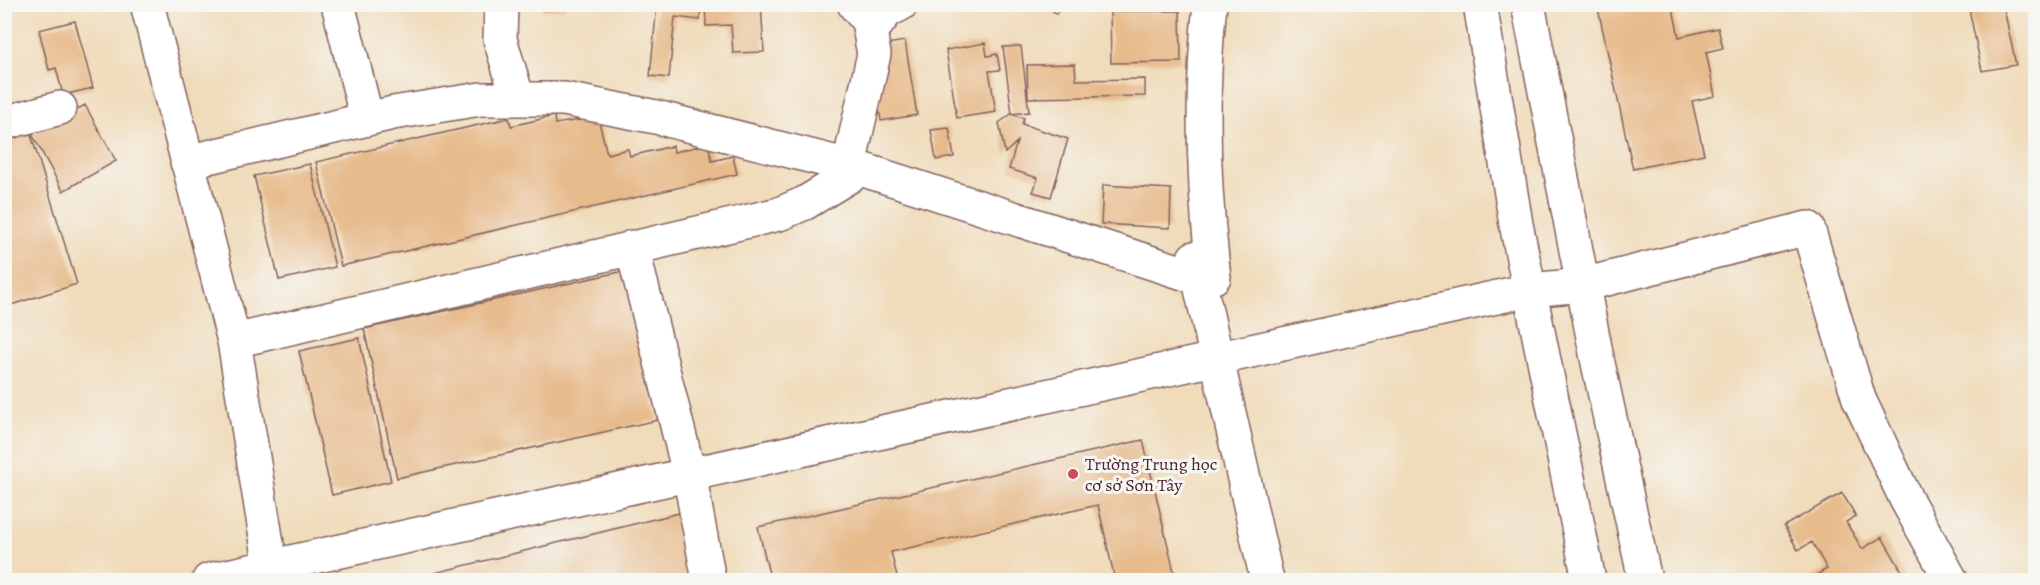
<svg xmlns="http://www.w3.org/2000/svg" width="2040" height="585" font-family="Alegreya,serif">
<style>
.building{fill:#e7bb8c}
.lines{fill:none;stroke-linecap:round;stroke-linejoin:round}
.minor-casing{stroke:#84615d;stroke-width:36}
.minor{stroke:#fff;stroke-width:33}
.poi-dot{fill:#d1495b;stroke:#f6f6f2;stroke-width:2}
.labels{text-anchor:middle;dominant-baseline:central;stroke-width:6;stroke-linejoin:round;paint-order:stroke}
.poi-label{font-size:18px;fill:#4a1f2b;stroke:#f6f6f2;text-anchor:start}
</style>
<rect width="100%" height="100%" fill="#f6f6f2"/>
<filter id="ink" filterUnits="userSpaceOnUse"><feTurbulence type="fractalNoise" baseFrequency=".0167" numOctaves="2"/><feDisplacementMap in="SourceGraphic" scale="12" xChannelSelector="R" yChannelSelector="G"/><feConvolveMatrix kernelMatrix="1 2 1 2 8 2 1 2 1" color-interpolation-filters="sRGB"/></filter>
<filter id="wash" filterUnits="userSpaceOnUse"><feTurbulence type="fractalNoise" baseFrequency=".008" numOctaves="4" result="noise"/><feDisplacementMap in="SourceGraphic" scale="24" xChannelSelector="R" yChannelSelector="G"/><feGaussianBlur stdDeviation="1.35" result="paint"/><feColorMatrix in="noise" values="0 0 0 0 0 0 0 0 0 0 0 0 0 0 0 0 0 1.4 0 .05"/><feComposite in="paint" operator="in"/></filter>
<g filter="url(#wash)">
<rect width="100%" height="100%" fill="#f0dbba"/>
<g id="blocks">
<path class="building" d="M 705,4 L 761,4 L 764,52 L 733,53 L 731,25 L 706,26 Z
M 1046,4 L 1065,4 L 1056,14 Z
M 1597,4 L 1672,4 L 1679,37 L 1718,28 L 1723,48 L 1706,52 L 1715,96 L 1692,101 L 1704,154 L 1633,169 Z
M 1968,4 L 2003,4 L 2016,65 L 1982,71 Z
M 542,5 L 565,5 L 565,9 L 542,10 Z
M 657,5 L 701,5 L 700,20 L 675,17 L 669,78 L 650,76 Z
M 1110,11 L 1180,11 L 1181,62 L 1111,63 Z
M 75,21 L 93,88 L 63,95 L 56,68 L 49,70 L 39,30 Z
M 905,41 L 917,115 L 881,121 L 874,75 L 880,45 Z
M 985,43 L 987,56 L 997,54 L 1000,70 L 989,71 L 996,112 L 957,118 L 946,50 Z
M 1021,46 L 1029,112 L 1012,114 L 1003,47 Z
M 1075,64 L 1076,80 L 1145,79 L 1145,96 L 1028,98 L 1027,65 Z
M 4,86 L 13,113 L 4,115 Z
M 85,105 L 116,161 L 63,191 L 32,134 Z
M 1011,114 L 1024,118 L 1022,124 L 1068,139 L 1051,197 L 1033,192 L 1038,178 L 1009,169 L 1017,142 L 1005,153 L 999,123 Z
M 554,116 L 555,124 L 598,117 L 607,154 L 628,149 L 630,156 L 673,146 L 674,152 L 708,144 L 712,161 L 733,156 L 737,174 L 341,266 L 316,162 L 509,118 L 511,126 Z
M 28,125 L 77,284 L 11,305 L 4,285 L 4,132 Z
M 949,128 L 954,157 L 936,160 L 931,130 Z
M 310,164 L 335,267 L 279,280 L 254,176 Z
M 1103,185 L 1171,189 L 1170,228 L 1101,224 Z
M 624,271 L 658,420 L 397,478 L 364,329 Z
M 359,338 L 391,481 L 332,495 L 299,351 Z
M 1143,440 L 1176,580 L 1115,580 L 1098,505 L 891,552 L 898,580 L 785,580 L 784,575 L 770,578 L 758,527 Z
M 1842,493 L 1856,516 L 1846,522 L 1862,549 L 1882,537 L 1907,580 L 1807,580 L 1827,569 L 1812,542 L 1798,550 L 1784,526 Z
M 679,513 L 696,580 L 419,580 L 418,577 Z"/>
</g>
</g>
<g filter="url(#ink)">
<use href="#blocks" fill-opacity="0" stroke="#84615d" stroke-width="1.5"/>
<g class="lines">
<g class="minor-casing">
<path id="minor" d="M 147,4 L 234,341 L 273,580
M 338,4 L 367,119
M 501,4 L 500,39 L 518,99
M 1480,4 L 1516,224 L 1589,580
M 1528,4 L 1598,363 L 1645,580
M 870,33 L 887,11 L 901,4
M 4,123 L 60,108
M 187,162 L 393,113 L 481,99 L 564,99 L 656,117 L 861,169 L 1199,278 L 1214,277 C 1203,186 1200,96 1210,4
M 849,165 L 874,54 L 868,21 L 854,4
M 632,247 L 689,473 L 709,580
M 1194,258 L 1267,580
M 234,341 L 779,214 L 805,203 L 861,169
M 209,580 L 1529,290 L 1583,285 L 1808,228 L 1859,399 L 1906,499 L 1951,580"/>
</g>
<use href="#minor" class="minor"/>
</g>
</g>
<circle class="poi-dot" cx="1073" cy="474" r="6"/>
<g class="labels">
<g class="poi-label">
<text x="1085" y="464">Trường Trung học<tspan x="1085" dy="21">cơ sở Sơn Tây</tspan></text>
</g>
</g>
<rect width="2040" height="585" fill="none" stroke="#f6f6f2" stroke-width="24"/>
</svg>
